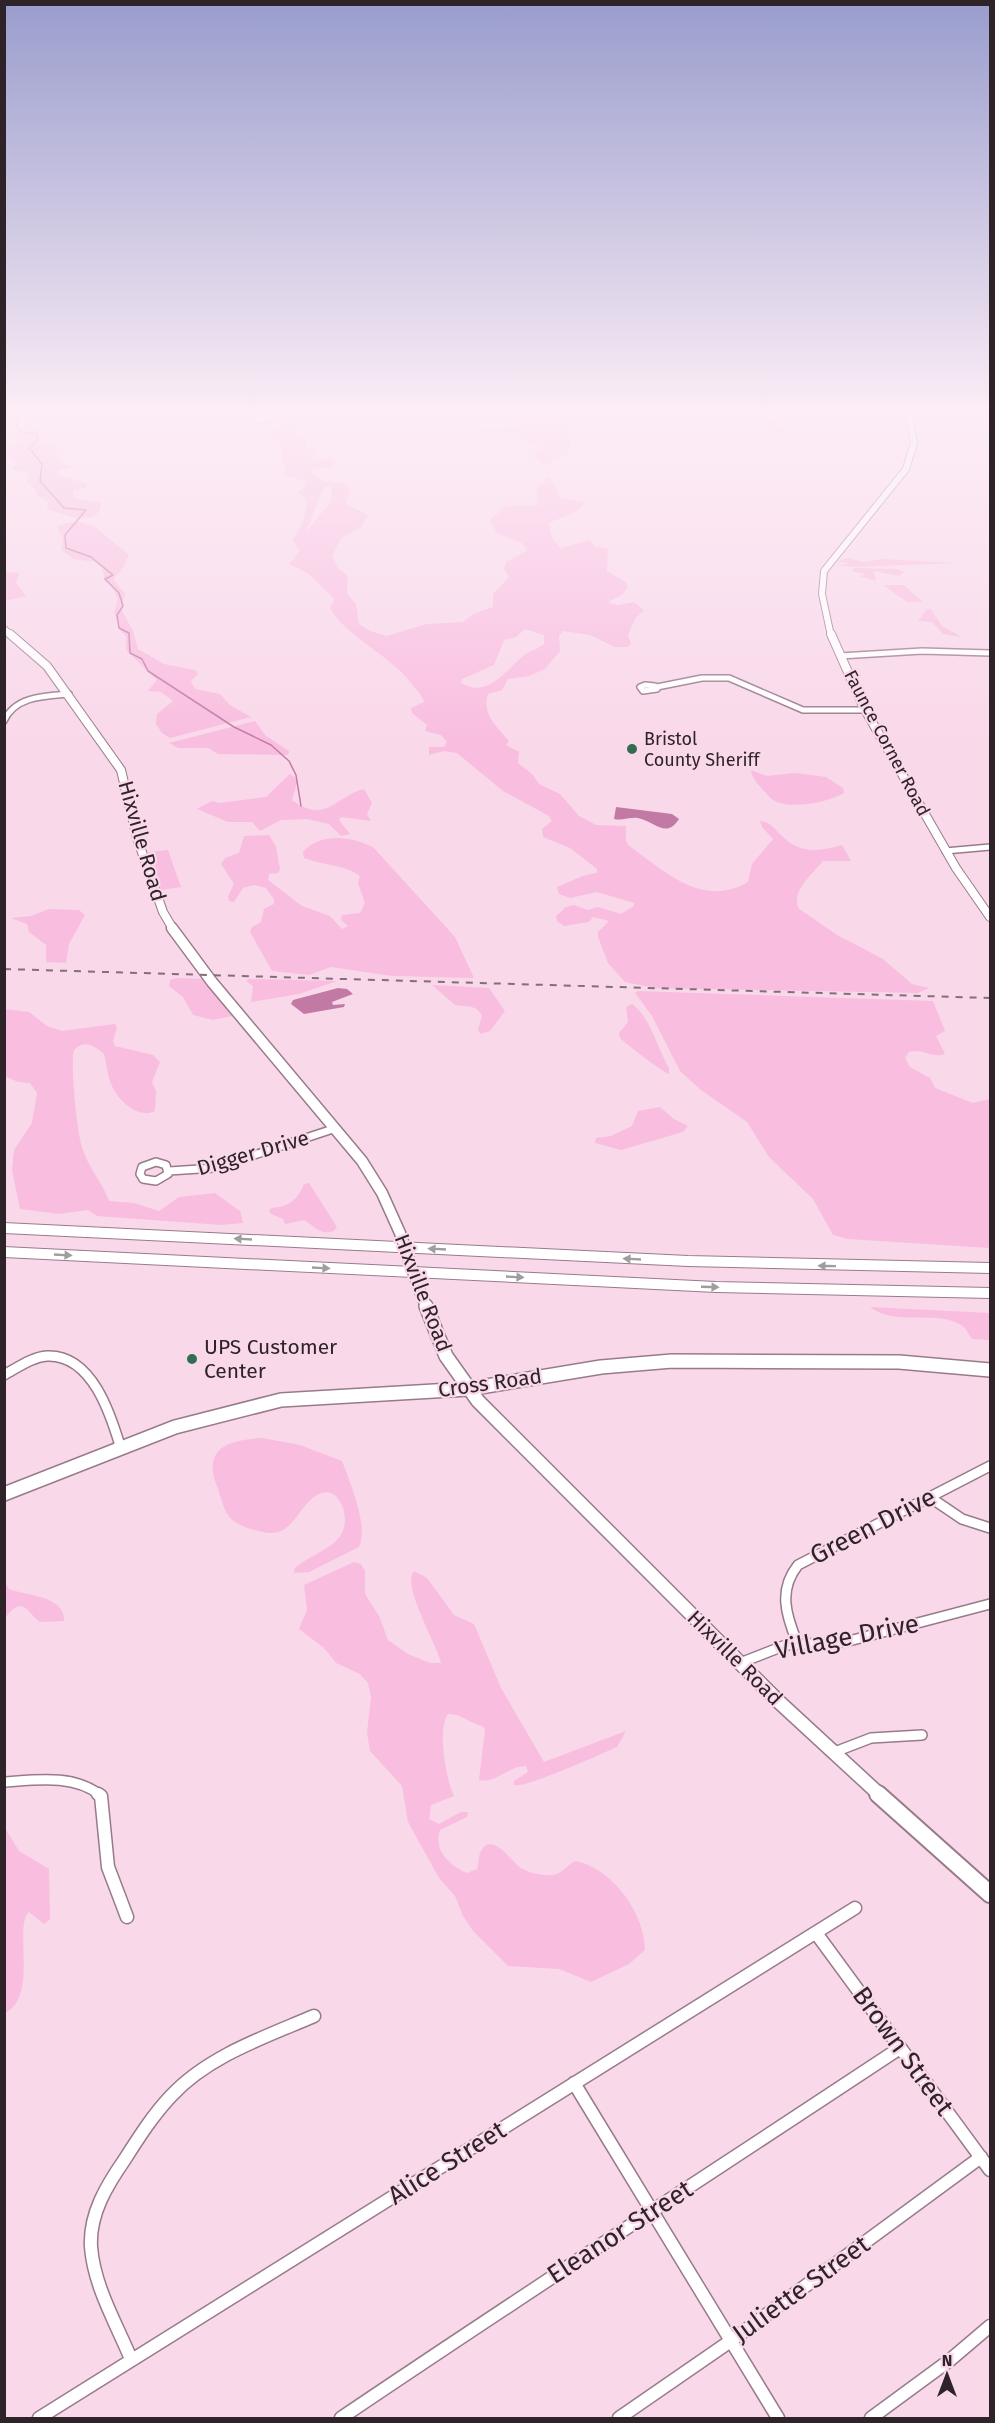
<svg xmlns="http://www.w3.org/2000/svg" width="995" height="2423" font-family="'Fira Sans',sans-serif">
<style>
.green{fill:#f9bddf;fill-rule:evenodd}
.water{fill:#c27aa5}
.lines{fill:none;stroke-linecap:round;stroke-linejoin:round}
.stream{stroke:#c27aa5;stroke-width:1.5}
.street-far4-casing{stroke:#987b8b;stroke-width:6}
.street-far3-casing{stroke:#987b8b;stroke-width:8}
.street-far2-casing{stroke:#987b8b;stroke-width:10}
.street-far1-casing{stroke:#987b8b;stroke-width:12}
.street-casing{stroke:#987b8b;stroke-width:15}
.secondary-far4-casing{stroke:#987b8b;stroke-width:8}
.secondary-far3-casing{stroke:#987b8b;stroke-width:10}
.secondary-far2-casing{stroke:#987b8b;stroke-width:13}
.secondary-far1-casing{stroke:#987b8b;stroke-width:16}
.secondary-casing{stroke:#987b8b;stroke-width:20}
.highway-casing{stroke:#987b8b;stroke-width:2}
.street-far4{stroke:#fff;stroke-width:4.5}
.street-far3{stroke:#fff;stroke-width:5}
.street-far2{stroke:#fff;stroke-width:7}
.street-far1{stroke:#fff;stroke-width:9}
.street{stroke:#fff;stroke-width:12}
.secondary-far4{stroke:#fff;stroke-width:6}
.secondary-far3{stroke:#fff;stroke-width:8}
.secondary-far2{stroke:#fff;stroke-width:10}
.secondary-far1{stroke:#fff;stroke-width:13}
.secondary{stroke:#fff;stroke-width:16}
.highway{fill:#fff;fill-rule:evenodd}
.rail{stroke:#836e7a;stroke-width:2;stroke-dasharray:7 7;stroke-linecap:butt}
.secondary-bridge-casing{stroke:#987b8b;stroke-width:13;stroke-linecap:butt}
.secondary-bridge{stroke:#fff;stroke-width:10}
.oneway{fill:#a19c9f}
.poi-dot{fill:#336b53;stroke:#f9d8ea;stroke-width:2}
.labels{text-anchor:middle;dominant-baseline:central;stroke-width:4.5;stroke-linejoin:round;paint-order:stroke}
.far-poi-label{font-size:18px;fill:#2f232a;stroke:#f9d8ea;text-anchor:start}
.far-street-label{font-size:18px;fill:#2f232a;stroke:#f9d8ea}
.street-label{font-size:21px;fill:#2f232a;stroke:#f9d8ea}
.poi-label{font-size:21px;fill:#2f232a;stroke:#f9d8ea;text-anchor:start}
.near-street-label{font-size:26px;fill:#2f232a;stroke:#f9d8ea}
</style>
<rect width="100%" height="100%" fill="#f9d8ea"/>
<path class="green" d="M 508,407 L 557,409 C 567,424 575,438 567,455 L 553,459 L 550,465 L 543,464 L 533,457 L 533,454 L 543,450 L 540,446 L 509,435 L 478,433 L 482,430 L 513,428 L 519,425 L 517,419 L 506,413 Z
M 745,407 L 783,407 L 766,417 L 782,429 L 805,438 L 768,435 L 766,422 L 754,418 L 755,411 Z
M 289,420 L 293,421 L 292,426 L 306,441 L 306,446 L 316,453 L 313,459 L 332,459 L 335,464 L 332,468 L 315,468 L 310,472 L 323,481 L 343,483 L 351,490 L 346,504 L 368,515 L 361,527 L 341,538 L 332,556 L 338,568 L 348,576 L 347,593 L 356,604 L 359,624 L 370,631 L 387,636 L 426,624 L 463,622 L 473,614 L 493,607 L 493,594 L 509,577 L 504,569 L 506,562 L 528,550 L 522,543 L 497,533 L 490,520 L 506,506 L 537,506 L 538,496 L 535,490 L 548,477 L 551,478 L 560,498 L 585,503 L 577,511 L 549,523 L 552,538 L 561,548 L 589,540 L 596,547 L 608,549 L 607,571 L 626,582 L 628,587 L 623,594 L 608,602 L 617,605 L 634,602 L 644,610 L 635,619 L 628,635 L 631,643 L 628,647 L 615,647 L 590,635 L 563,631 L 559,636 L 560,651 L 545,669 L 529,676 L 508,679 L 502,690 L 488,694 C 481,713 498,728 509,741 L 506,745 L 519,752 L 518,763 L 533,775 L 539,784 L 560,794 L 579,816 L 596,825 L 626,826 L 626,841 L 629,846 C 664,870 701,909 748,882 L 752,864 L 773,839 L 762,827 L 760,821 C 770,822 773,827 780,834 C 799,854 817,852 842,845 L 851,861 L 823,861 C 813,874 792,889 798,908 L 837,935 L 883,959 L 912,984 L 929,988 L 918,993 L 655,988 L 625,982 L 608,963 L 598,937 L 598,932 L 609,921 L 593,917 L 589,922 L 564,926 L 557,921 L 556,916 L 566,907 L 574,905 L 587,910 L 598,907 L 621,914 L 634,906 L 634,903 L 597,892 L 570,898 L 559,894 L 557,887 C 571,882 582,874 597,873 L 597,869 L 570,848 L 543,837 L 542,829 L 552,821 L 549,816 L 503,791 L 457,753 L 444,751 L 429,755 L 429,747 L 444,747 L 447,742 L 441,735 L 425,731 L 427,725 L 412,713 L 411,708 L 424,702 C 422,694 416,690 411,683 C 391,656 343,634 330,608 L 334,599 L 309,574 L 289,564 L 300,551 L 292,540 C 302,528 305,517 307,500 L 298,493 L 307,482 L 283,474 L 286,468 L 282,461 L 281,445 L 269,435 ZM 330,486 L 332,493 L 331,501 L 306,532 L 324,487 ZM 525,629 L 544,635 L 544,644 C 538,649 529,651 523,656 C 506,670 488,699 461,683 L 462,679 L 494,665 L 504,640 L 516,637 Z
M 31,425 L 40,432 L 49,433 L 50,438 L 42,438 L 40,444 L 52,445 L 65,465 L 77,467 L 59,470 L 58,475 L 86,483 L 86,488 L 74,490 L 73,495 L 75,498 L 101,503 L 99,512 L 93,517 L 76,518 L 47,509 L 48,501 L 37,496 L 35,489 L 26,483 L 30,473 L 12,470 L 13,466 L 18,463 L 5,455 L 5,452 L 19,443 L 9,435 L 21,427 Z
M 77,521 L 95,527 L 129,555 L 121,571 L 113,579 L 125,594 L 121,609 L 133,631 L 138,649 L 164,664 L 195,670 L 198,674 L 191,681 L 195,689 L 220,694 L 230,705 L 251,717 L 170,738 L 162,733 L 156,724 L 157,714 L 173,701 L 161,692 L 148,691 L 157,680 L 126,650 L 126,636 L 120,630 L 114,612 L 118,599 L 112,587 L 104,580 L 103,569 L 95,562 L 74,559 L 61,550 L 63,541 L 57,526 Z
M 847,558 L 865,562 L 882,559 L 954,563 L 853,567 L 835,565 L 850,564 L 837,561 Z
M 855,568 L 898,569 L 904,572 L 899,576 L 874,571 L 876,581 L 862,577 L 860,576 L 865,574 L 851,571 Z
M 9,572 L 20,573 L 16,582 L 26,596 L 5,601 L 5,573 Z
M 883,585 L 904,585 L 923,602 L 907,602 Z
M 927,609 L 931,609 L 942,626 L 962,637 L 943,634 L 932,622 L 918,621 Z
M 255,721 L 266,736 L 289,751 L 288,755 L 218,754 L 208,748 L 178,748 L 169,743 Z
M 751,770 L 767,776 L 795,773 L 826,777 L 843,788 L 844,793 C 829,802 795,809 777,802 C 771,800 767,794 763,790 C 758,784 752,779 751,770 Z
M 290,774 L 298,780 L 292,800 C 326,825 336,796 364,789 L 372,803 L 367,814 L 371,821 L 341,817 L 339,820 L 350,834 L 341,836 L 329,824 L 307,819 L 281,820 L 260,831 L 252,822 L 228,822 L 197,809 L 212,801 L 220,803 L 266,797 Z
M 269,835 L 276,847 L 280,870 L 278,873 L 269,874 L 268,880 L 302,906 L 330,916 L 342,929 L 348,926 L 341,920 L 342,915 L 360,913 L 365,903 L 358,883 L 360,876 C 346,865 321,865 304,858 L 303,852 C 320,832 353,836 374,848 L 455,937 L 474,978 L 392,976 L 331,967 L 309,975 L 272,971 L 250,932 L 252,927 L 261,922 L 264,909 L 274,904 L 274,899 L 266,888 L 254,885 L 243,888 L 234,902 L 229,901 L 228,896 L 234,884 L 221,864 L 225,858 L 239,853 L 244,836 Z
M 168,850 L 181,887 L 161,890 L 149,852 Z
M 49,909 L 79,910 L 85,915 L 69,944 L 66,963 L 46,962 L 46,945 L 29,932 L 27,924 L 11,918 L 31,916 Z
M 176,978 L 204,979 L 231,1010 L 232,1016 L 213,1020 L 193,1015 L 183,997 L 169,986 L 170,980 Z
M 249,979 L 337,981 L 299,994 L 251,1002 L 253,986 L 246,981 Z
M 432,985 L 489,988 L 505,1011 L 490,1031 L 481,1034 L 478,1030 L 482,1016 C 477,1004 466,1007 455,1005 Z
M 638,991 L 933,1001 L 945,1031 L 936,1036 L 945,1054 C 932,1059 922,1048 909,1052 L 905,1058 L 910,1067 L 930,1078 L 935,1088 L 973,1103 L 990,1099 L 990,1248 L 848,1239 L 833,1235 L 813,1199 L 769,1157 L 747,1122 L 701,1090 L 680,1071 L 652,1016 L 635,993 Z
M 632,1004 C 651,1018 657,1048 669,1068 L 669,1074 C 664,1073 626,1044 620,1038 L 619,1033 L 628,1022 L 626,1007 Z
M 5,1009 L 29,1012 L 47,1026 L 62,1031 L 115,1024 L 117,1028 L 113,1041 L 115,1046 L 153,1055 L 160,1062 L 152,1082 L 156,1091 L 155,1111 C 136,1120 114,1097 109,1078 C 107,1070 106,1062 104,1054 C 94,1046 85,1039 74,1050 C 70,1064 77,1131 82,1147 C 87,1166 102,1181 109,1201 L 134,1203 L 159,1211 L 179,1197 L 215,1193 L 240,1211 L 243,1223 L 221,1225 L 97,1216 L 88,1210 L 59,1214 L 20,1209 L 12,1170 L 14,1150 L 32,1123 L 37,1093 L 30,1083 L 18,1082 L 5,1076 Z
M 660,1107 L 674,1119 L 688,1126 L 683,1132 L 621,1150 L 595,1143 L 596,1138 L 611,1136 L 632,1126 L 638,1111 Z
M 309,1183 L 337,1227 L 334,1231 C 320,1236 315,1226 304,1220 L 285,1224 L 283,1219 L 271,1214 L 269,1210 L 272,1208 C 289,1207 298,1199 304,1184 Z
M 870,1307 L 990,1313 L 990,1340 L 972,1339 C 968,1334 967,1329 961,1325 C 934,1309 895,1327 870,1307 Z
M 262,1438 L 300,1445 L 342,1461 C 350,1482 369,1527 359,1547 L 309,1572 L 294,1573 L 295,1568 C 316,1550 354,1545 343,1508 C 340,1500 336,1494 328,1492 C 301,1493 298,1534 270,1533 C 258,1532 235,1526 228,1515 C 223,1508 221,1497 218,1489 C 201,1449 227,1440 262,1438 Z
M 354,1562 L 361,1564 L 365,1571 L 365,1594 L 379,1616 L 388,1640 L 408,1654 L 430,1663 L 441,1663 C 436,1642 401,1585 414,1571 L 427,1578 L 454,1615 L 474,1624 L 501,1688 L 544,1762 L 626,1731 L 617,1747 C 601,1754 524,1789 514,1785 L 514,1781 L 528,1772 L 526,1766 C 508,1766 496,1784 479,1780 L 485,1730 L 483,1726 C 470,1724 461,1713 448,1714 C 437,1728 446,1780 454,1796 L 431,1805 L 429,1819 L 439,1824 L 461,1812 L 468,1812 L 467,1817 L 440,1830 C 433,1850 449,1865 467,1873 L 477,1869 C 479,1864 478,1856 481,1851 C 493,1831 511,1862 521,1868 C 529,1873 543,1876 552,1875 C 562,1874 567,1865 575,1861 C 612,1868 645,1913 645,1950 L 629,1964 L 591,1982 L 559,1969 L 508,1966 L 473,1931 L 463,1916 L 455,1896 L 439,1878 L 408,1822 L 402,1786 L 370,1751 L 367,1733 L 371,1697 L 368,1683 L 360,1674 L 336,1663 L 324,1648 L 299,1629 L 307,1610 L 304,1585 Z
M 4,1581 L 9,1589 C 26,1596 65,1595 64,1621 L 40,1622 C 25,1610 23,1595 5,1618 Z
M 5,1828 L 19,1851 L 49,1869 L 50,1919 L 44,1924 L 29,1912 C 13,1925 39,1997 5,2013 Z"/>
<path class="water" d="M 616,807 L 672,814 L 679,819 C 666,839 656,822 638,818 C 630,817 622,821 614,819 Z
M 338,988 L 347,989 L 353,994 L 332,1002 L 333,1005 L 345,1004 L 344,1007 L 304,1014 L 291,1004 L 293,1000 Z"/>
<g class="lines">
<path class="stream" d="M 15,407 L 20,417 L 16,426 L 21,432 L 36,434 L 38,440 L 29,448 L 42,464 L 40,481 L 64,508 L 86,510 L 65,535 L 66,548 L 91,557 L 113,575 L 105,579 L 119,593 L 123,606 L 117,615 L 119,628 L 129,633 L 130,653 L 142,659 L 148,671 L 234,727 L 271,745 L 289,761 L 296,775 L 301,806"/>
<g class="street-far4-casing">
<path id="street-far4" d="M 264,417 L 268,420 L 255,420 Z
M 264,417 L 272,407
M 203,418 L 221,407"/>
</g>
<g class="street-far3-casing">
<path id="street-far3" d="M 840,656 L 922,651 L 990,653
M 645,685 L 655,686 L 657,689 L 643,691 L 640,687 Z
M 657,687 L 702,678 L 729,678 L 803,710 L 866,710
M 4,721 C 15,696 45,696 69,694
M 945,851 L 990,847"/>
</g>
<g class="street-far2-casing">
<path id="street-far2" d="M 156,1162 L 166,1165 L 168,1174 L 156,1181 L 143,1179 L 140,1174 L 142,1167 Z
M 169,1171 L 215,1168 L 336,1128"/>
</g>
<g class="street-far1-casing">
<path id="street-far1" d="M 4,1375 C 17,1368 32,1357 47,1356 C 92,1354 111,1415 121,1449
M 931,1498 L 962,1519 L 990,1528
M 797,1642 C 786,1615 778,1590 798,1565 L 990,1466
M 740,1663 L 786,1645 L 845,1642 L 990,1604
M 832,1753 L 871,1738 L 922,1735
M 4,1782 C 35,1780 74,1774 100,1795"/>
</g>
<g class="street-casing">
<path id="street" d="M 98,1794 L 101,1796 L 108,1867 L 127,1917
M 816,1933 L 990,2170
M 574,2083 L 778,2418
M 131,2359 C 116,2323 94,2286 91,2247 C 89,2214 107,2185 125,2159 C 139,2137 153,2115 171,2096 C 208,2056 265,2037 314,2016
M 39,2418 L 855,1908
M 341,2418 C 526,2293 714,2171 900,2048
M 619,2418 L 732,2340 L 981,2157
M 871,2418 L 950,2360 L 990,2326"/>
</g>
<g class="secondary-far4-casing">
<path id="secondary-far4" d="M 4,629 L 12,636
M 831,636 L 822,594 L 824,571 L 906,469 L 914,443 L 907,407"/>
</g>
<g class="secondary-far3-casing">
<path id="secondary-far3" d="M 10,634 L 47,666 L 121,770 L 137,838 L 163,912 L 173,929
M 831,634 L 864,708 L 956,868 L 990,917"/>
</g>
<g class="secondary-far2-casing">
<path id="secondary-far2" d="M 172,928 L 212,982 L 362,1161 L 382,1193 L 400,1233
M 419,1289 L 427,1308"/>
</g>
<g class="secondary-far1-casing">
<path id="secondary-far1" d="M 426,1306 L 446,1356 L 478,1401 L 778,1701 L 880,1795
M 4,1494 L 175,1427 L 281,1400 L 468,1389 L 601,1367 L 672,1361 L 899,1362 L 990,1370"/>
</g>
<g class="secondary-casing">
<path id="secondary" d="M 878,1794 L 990,1894"/>
</g>
<g class="highway-casing">
<path id="highway" d="M 4,1223 L 688,1256 L 990,1263 L 990,1273 L 688,1266 L 4,1233 Z
M 4,1247 L 716,1282 L 990,1288 L 990,1298 L 716,1292 L 4,1257 Z"/>
</g>
<use href="#street-far4" class="street-far4"/>
<use href="#street-far3" class="street-far3"/>
<use href="#street-far2" class="street-far2"/>
<use href="#street-far1" class="street-far1"/>
<use href="#street" class="street"/>
<use href="#secondary-far4" class="secondary-far4"/>
<use href="#secondary-far3" class="secondary-far3"/>
<use href="#secondary-far2" class="secondary-far2"/>
<use href="#secondary-far1" class="secondary-far1"/>
<use href="#secondary" class="secondary"/>
<use href="#highway" class="highway"/>
<path class="rail" d="M 4,969 L 990,998"/>
<g class="secondary-bridge-casing">
<path id="secondary-bridge" d="M 400,1233 L 419,1289"/>
</g>
<use href="#secondary-bridge" class="secondary-bridge"/>
</g>
<defs><path id="oneway-solid" d="M-6-.8H1V-3.2L6.5 0L1 3.2V.8H-6Z" transform="scale(1.5)"/></defs>
<g class="oneway">
<use href="#oneway-solid" transform="translate(243 1239) rotate(-177)"/>
<use href="#oneway-solid" transform="translate(437 1249) rotate(-177)"/>
<use href="#oneway-solid" transform="translate(63 1255) rotate(3)"/>
<use href="#oneway-solid" transform="translate(632 1259) rotate(-177)"/>
<use href="#oneway-solid" transform="translate(827 1266) rotate(-179)"/>
<use href="#oneway-solid" transform="translate(321 1268) rotate(3)"/>
<use href="#oneway-solid" transform="translate(515 1277) rotate(3)"/>
<use href="#oneway-solid" transform="translate(710 1287) rotate(2)"/>
</g>
<linearGradient id="sky" x2="0" y2="1"><stop stop-color="#999dcd"/><stop offset="0.55" stop-color="#fcedf6"/><stop offset="1" stop-color="#fcedf6" stop-opacity="0"/></linearGradient>
<rect width="995" height="746" fill="url(#sky)"/>
<g class="poi-dot">
<circle cx="632" cy="749" r="6"/>
<circle cx="192" cy="1359" r="6"/>
</g>
<g class="labels">
<g class="far-poi-label">
<text x="644" y="739">Bristol<tspan x="644" dy="21">County Sheriff</tspan></text>
</g>
<g class="far-street-label">
<text transform="translate(887 743) rotate(62)">Faunce Corner Road</text>
</g>
<g class="street-label">
<text transform="translate(142 841) rotate(74)">Hixville Road</text>
<text transform="translate(253 1153) rotate(-16)">Digger Drive</text>
<text transform="translate(423 1293) rotate(69)">Hixville Road</text>
<text transform="translate(490 1383) rotate(-8)">Cross Road</text>
<text transform="translate(735 1658) rotate(45)">Hixville Road</text>
</g>
<g class="poi-label">
<text x="204" y="1347">UPS Customer<tspan x="204" dy="24">Center</tspan></text>
</g>
<g class="near-street-label">
<text transform="translate(873 1526) rotate(-27)">Green Drive</text>
<text transform="translate(847 1637) rotate(-11)">Village Drive</text>
<text transform="translate(903 2051) rotate(54)">Brown Street</text>
<text transform="translate(447 2163) rotate(-32)">Alice Street</text>
<text transform="translate(620 2232) rotate(-33)">Eleanor Street</text>
<text transform="translate(801 2289) rotate(-36)">Juliette Street</text>
</g>
</g>
<rect width="995" height="2423" fill="none" stroke="#2f232a" stroke-width="12"/>
<g transform="translate(947 2375)" stroke="#f9d8ea" stroke-width="4.5" paint-order="stroke">
<path d="M0-4.5L10 22L0 15L-10 22Z" fill="#2f232a"/>
<text y="-9" font-size="16" font-weight="bold" text-anchor="middle" fill="#2f232a">N</text>
</g>
</svg>
